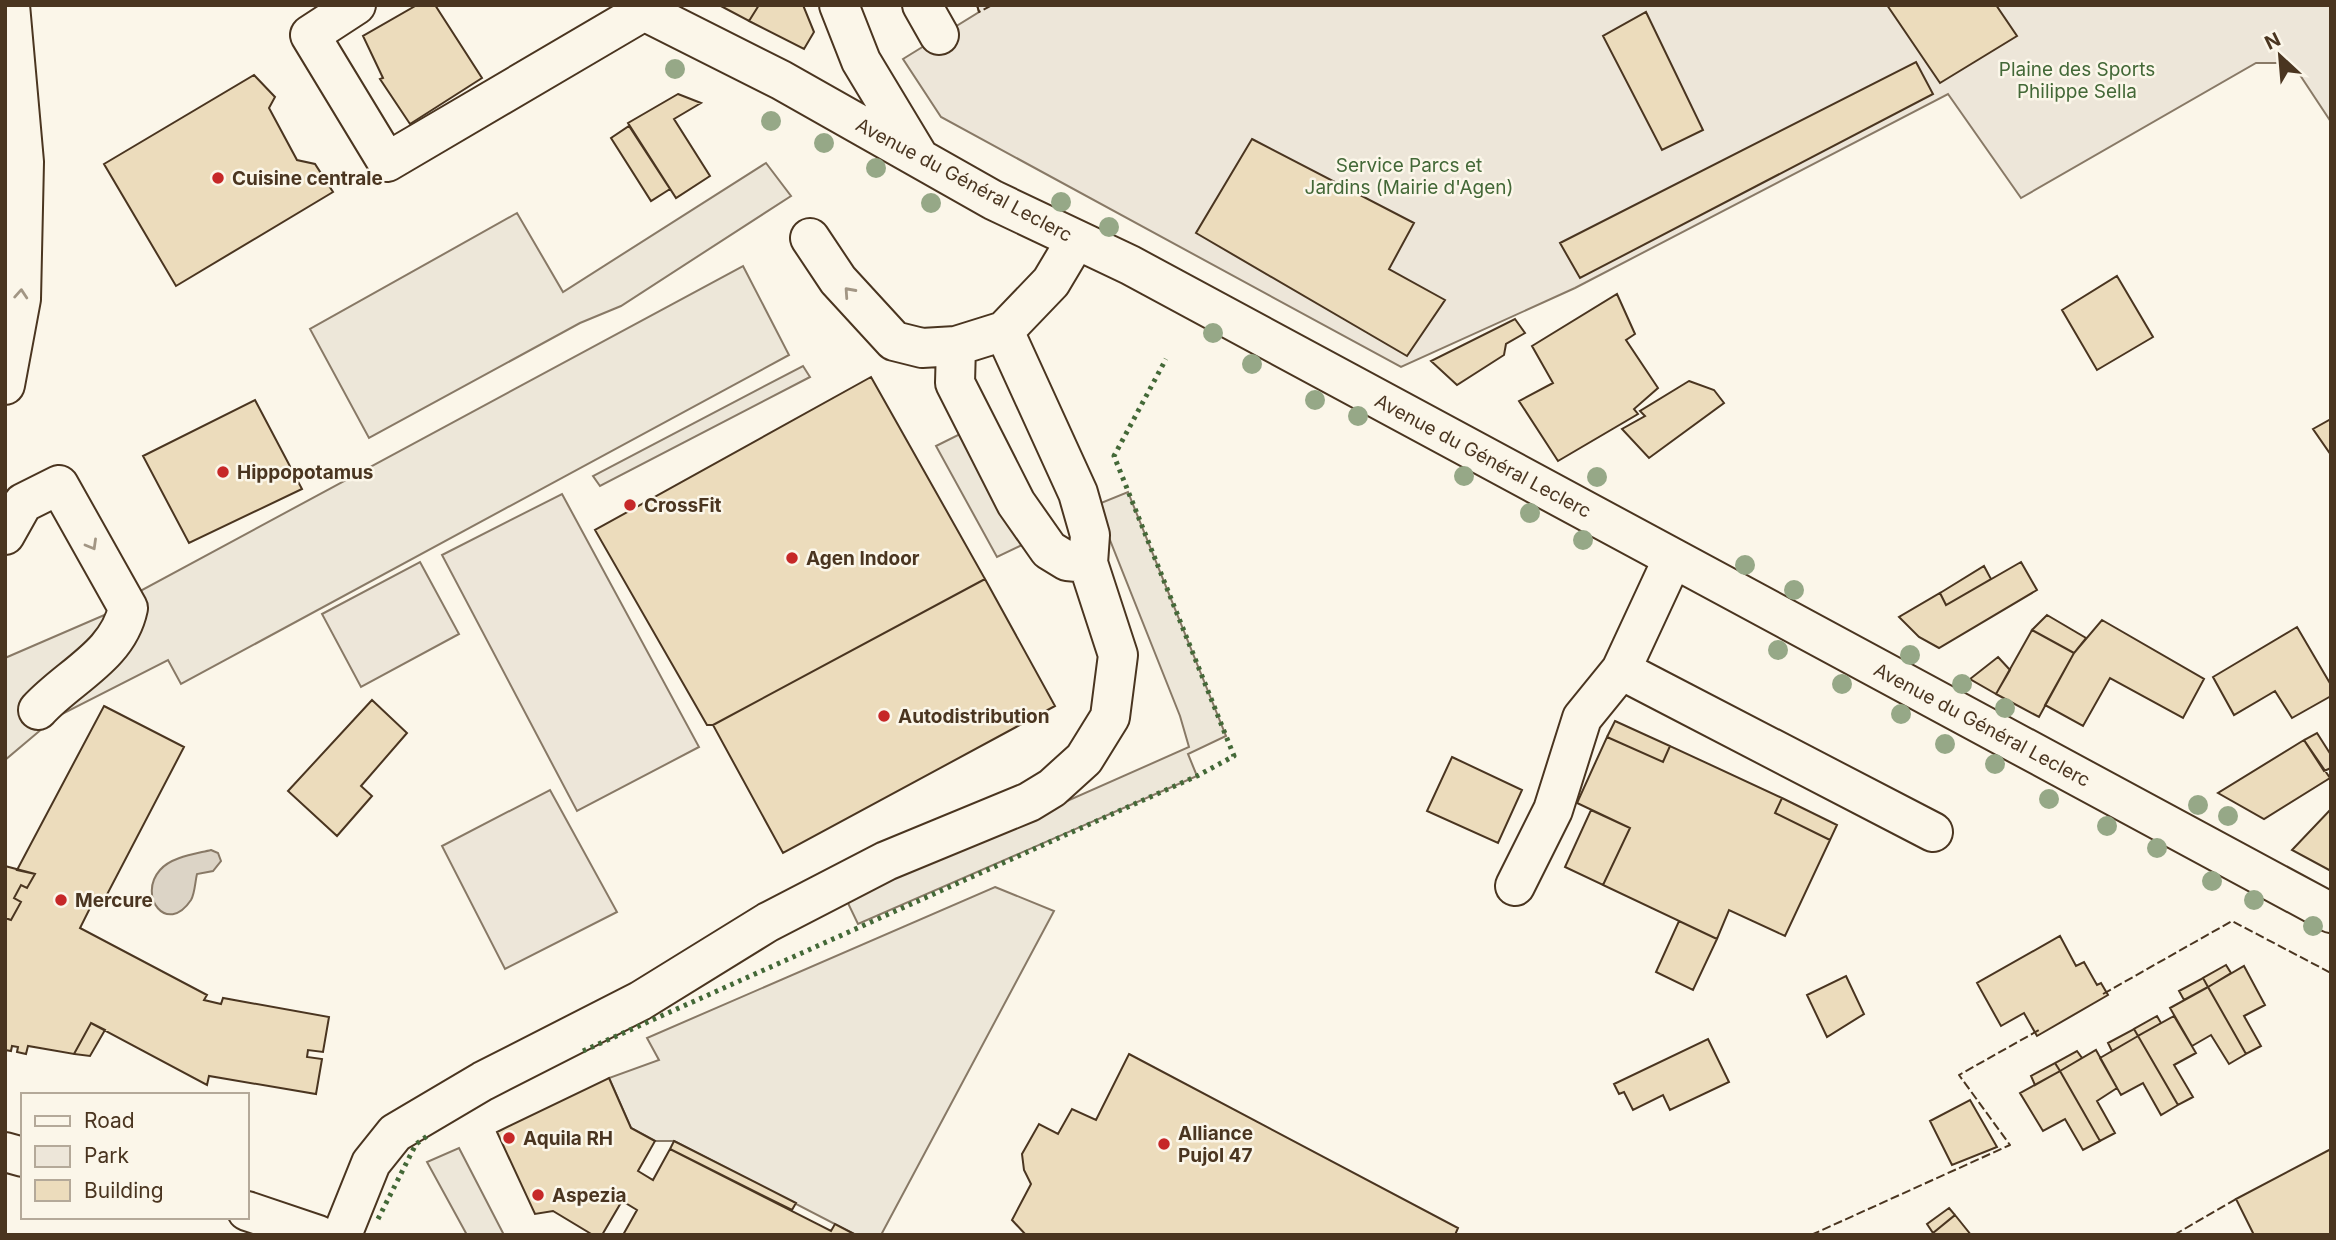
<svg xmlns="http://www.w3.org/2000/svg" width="2336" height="1240" font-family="Inter,sans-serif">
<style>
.green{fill:#ede6d9;stroke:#887966;stroke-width:2}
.parking{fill:#ede7d9;stroke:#887966;stroke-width:2}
.water{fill:#dcd4c6;stroke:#887966;stroke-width:2}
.building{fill:#ecdcbc;stroke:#4a3520;stroke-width:2}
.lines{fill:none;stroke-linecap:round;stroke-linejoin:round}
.minor-casing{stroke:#4a3520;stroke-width:42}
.major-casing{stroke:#4a3520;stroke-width:42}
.minor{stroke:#fbf6e9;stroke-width:38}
.major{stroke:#fbf6e9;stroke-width:38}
.hedge{stroke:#436837;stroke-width:5;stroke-dasharray:3.5 5;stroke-linecap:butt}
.fence{stroke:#4a3520;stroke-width:2;stroke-dasharray:9 3.5;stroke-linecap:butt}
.tree{fill:#96a887}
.oneway{stroke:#a29684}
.poi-dot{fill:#c62828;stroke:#fbf6e9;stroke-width:2.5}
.labels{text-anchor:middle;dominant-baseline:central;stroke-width:5;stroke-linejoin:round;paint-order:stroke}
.park-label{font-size:19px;fill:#436837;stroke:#fbf6e9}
.poi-label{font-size:19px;font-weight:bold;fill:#4a3520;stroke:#fbf6e9;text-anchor:start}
.street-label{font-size:19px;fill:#4a3520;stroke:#fbf6e9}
</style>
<rect width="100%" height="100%" fill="#fbf6e9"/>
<path class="green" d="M 977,5 L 2331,5 L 2331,122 L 2292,63 L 2256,63 L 2021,198 L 1948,94 L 1575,288 L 1401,367 L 941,117 L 903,59 L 979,12 Z
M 562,494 L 699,747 L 577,811 L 442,555 Z
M 420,562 L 459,634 L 361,687 L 322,614 Z
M 550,790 L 617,912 L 505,969 L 442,846 Z"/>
<path class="parking" d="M 766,163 L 791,196 L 621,306 L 580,323 L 369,438 L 310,329 L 517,213 L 563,292 Z
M 743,266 L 789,355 L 181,684 L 168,660 L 56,717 L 5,760 L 5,658 L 109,613 L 128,608 L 142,590 Z
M 803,366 L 810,377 L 600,486 L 593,476 Z
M 960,434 L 1022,545 L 997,557 L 936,446 Z
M 1128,492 L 1226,736 L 1188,754 L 1197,776 L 858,924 L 846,899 L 1189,747 L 1180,716 L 1096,505 Z
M 995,887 L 1054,911 L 881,1235 L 856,1235 L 674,1141 L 655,1141 L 631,1128 L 609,1078 L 659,1060 L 647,1038 Z
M 459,1148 L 504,1235 L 467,1235 L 427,1162 Z"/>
<path class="water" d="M 211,850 L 218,853 L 221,861 L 213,871 L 197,874 C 195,882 195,893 191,900 C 167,936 137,896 160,870 C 171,857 195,854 211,850 Z"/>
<path class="building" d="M 417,5 L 435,5 L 482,78 L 410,124 L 380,79 L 383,78 L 363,36 Z
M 719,5 L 759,5 L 749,21 Z
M 759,5 L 803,5 L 814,32 L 804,49 L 749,21 Z
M 1887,5 L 1996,5 L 2017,36 L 1940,83 Z
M 1646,12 L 1703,130 L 1662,150 L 1603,36 Z
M 1916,62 L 1933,94 L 1580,278 L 1560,243 Z
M 254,75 L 275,97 L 269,108 L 297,160 L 315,164 L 333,192 L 176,286 L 104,164 Z
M 678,94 L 701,103 L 674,119 L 710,176 L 676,198 L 628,123 Z
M 629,126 L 670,189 L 651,201 L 611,138 Z
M 1252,139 L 1414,223 L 1389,269 L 1445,300 L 1407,356 L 1196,233 Z
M 2117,276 L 2153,337 L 2097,370 L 2062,310 Z
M 1617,294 L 1635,334 L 1626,340 L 1658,388 L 1634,409 L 1638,414 L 1558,461 L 1519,401 L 1553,383 L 1532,346 Z
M 1515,319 L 1525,333 L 1506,344 L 1504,355 L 1457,385 L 1431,361 Z
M 871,377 L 985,579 L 713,725 L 707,725 L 595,530 Z
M 1689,381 L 1714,390 L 1724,403 L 1649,458 L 1622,429 L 1645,416 L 1640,411 Z
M 255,400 L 302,489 L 189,543 L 143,456 Z
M 2331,419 L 2331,455 L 2313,429 Z
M 2021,562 L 2037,590 L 1939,648 L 1919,637 L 1899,617 L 1940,593 L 1946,605 Z
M 1984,566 L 1991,579 L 1946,605 L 1940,593 Z
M 985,579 L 1055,706 L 783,853 L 713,725 Z
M 2047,615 L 2086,638 L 2074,653 L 2032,630 Z
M 2102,620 L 2204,679 L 2183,718 L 2110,678 L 2083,726 L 2045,705 L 2074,653 Z
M 2297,627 L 2331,685 L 2331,696 L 2292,718 L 2275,691 L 2234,715 L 2213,677 Z
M 2032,630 L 2074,653 L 2039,717 L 1996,694 Z
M 1998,657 L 2010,670 L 1996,694 L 1970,679 Z
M 372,700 L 407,733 L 361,786 L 372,796 L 337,836 L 288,791 Z
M 104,706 L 184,747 L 100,908 L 92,904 L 80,928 L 207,995 L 204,1000 L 221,1004 L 223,998 L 329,1017 L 323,1052 L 308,1050 L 307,1057 L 322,1059 L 316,1094 L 209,1076 L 207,1085 L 91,1023 L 74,1054 L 28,1046 L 26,1054 L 17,1052 L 18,1047 L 12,1046 L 11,1051 L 5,1050 L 5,918 L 11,920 L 21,902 L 14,898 L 21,885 L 27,888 L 35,874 L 17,870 Z
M 1615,721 L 1670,746 L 1663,762 L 1607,737 Z
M 2317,733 L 2331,755 L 2331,768 L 2324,771 L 2304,740 Z
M 1607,737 L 1663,762 L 1670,746 L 1782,798 L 1775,813 L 1830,840 L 1785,936 L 1729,910 L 1717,939 L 1603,885 L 1630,828 L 1577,803 Z
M 2304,740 L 2330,778 L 2264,819 L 2218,793 Z
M 1452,757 L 1522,790 L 1498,843 L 1427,811 Z
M 1782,798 L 1837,825 L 1830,840 L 1775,813 Z
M 2331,809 L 2331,871 L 2292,850 Z
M 1591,810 L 1630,828 L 1603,885 L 1565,867 Z
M 5,866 L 35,874 L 27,888 L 21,885 L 14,898 L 21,902 L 11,920 L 5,918 Z
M 1679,921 L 1717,939 L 1693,990 L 1656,972 Z
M 2060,936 L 2076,966 L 2084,962 L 2097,985 L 2101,983 L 2108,995 L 2037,1036 L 2024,1013 L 2001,1026 L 1977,983 Z
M 2226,965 L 2231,973 L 2208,987 L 2203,978 Z
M 2244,966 L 2265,1005 L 2244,1016 L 2261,1046 L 2246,1054 L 2208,987 Z
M 1846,976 L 1864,1014 L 1827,1037 L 1807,995 Z
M 2203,978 L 2208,987 L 2184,1000 L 2179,991 Z
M 2208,987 L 2246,1054 L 2229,1064 L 2211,1035 L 2192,1046 L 2170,1008 Z
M 2157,1016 L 2161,1023 L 2138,1036 L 2134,1029 Z
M 2174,1016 L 2196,1053 L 2174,1065 L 2193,1097 L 2178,1105 L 2138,1036 Z
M 91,1023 L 105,1030 L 90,1056 L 74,1054 Z
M 2134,1029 L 2138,1036 L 2112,1051 L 2108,1043 Z
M 2138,1036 L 2178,1105 L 2161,1115 L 2143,1083 L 2121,1095 L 2100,1058 Z
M 1708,1039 L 1729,1082 L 1670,1110 L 1663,1095 L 1633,1110 L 1624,1092 L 1619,1094 L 1614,1084 Z
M 2096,1050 L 2117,1088 L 2097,1101 L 2115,1133 L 2100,1141 L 2060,1071 Z
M 2077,1051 L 2082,1058 L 2060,1071 L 2055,1063 Z
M 1129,1054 L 1458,1228 L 1455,1235 L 1026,1235 L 1012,1220 L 1031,1184 L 1024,1170 L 1022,1154 L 1039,1124 L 1058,1134 L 1072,1109 L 1096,1120 Z
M 2055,1063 L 2060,1071 L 2035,1085 L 2031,1076 Z
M 2060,1071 L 2100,1141 L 2083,1150 L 2065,1119 L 2043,1131 L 2020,1093 Z
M 609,1078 L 631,1128 L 655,1141 L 638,1171 L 653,1180 L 670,1149 L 831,1231 L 835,1224 L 856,1235 L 623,1235 L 637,1210 L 622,1201 L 602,1235 L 593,1235 L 553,1211 L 535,1214 L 497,1132 Z
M 1970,1100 L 1997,1147 L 1952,1165 L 1930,1121 Z
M 674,1141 L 796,1203 L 792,1210 L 670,1149 Z
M 2331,1149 L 2331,1235 L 2254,1235 L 2236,1199 Z
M 1949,1208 L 1955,1215 L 1933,1233 L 1927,1224 Z
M 1955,1215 L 1971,1235 L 1930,1235 L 1933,1233 Z"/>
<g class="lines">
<g class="minor-casing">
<path id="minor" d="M 356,5 L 310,35 L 387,162 L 644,11
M 632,5 L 781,80 L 993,200 L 1130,265 L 2331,913
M 839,5 L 861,61 L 917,154
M 922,5 L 939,35
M 810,238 L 838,280 L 894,341 L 922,348 L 956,346 L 1004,331 L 1051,282 L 1076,240
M 956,346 L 955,383 L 1016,503 L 1049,550 L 1067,561 L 1088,563
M 5,535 L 23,503 L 59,485 L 128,608 C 118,656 69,676 38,710
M 1673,558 L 1621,670 L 1933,832
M 1515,886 L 1553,810 L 1582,718 L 1621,670
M 5,1152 L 23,1157
M 247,1211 L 318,1235
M 342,1235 L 371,1163 L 395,1133 L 483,1081 L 640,1001 L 768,922 L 886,861 L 1029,802 L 1052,788 L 1084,759 L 1110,717 L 1118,655 L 1088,563 L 1090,535 L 1078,493 L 1004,331"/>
</g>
<g class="major-casing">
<path id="major" d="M 5,385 L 21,299 L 24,162 L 10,5"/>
</g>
<use href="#minor" class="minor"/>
<use href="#major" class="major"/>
<path class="hedge" d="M 583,1051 L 1197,776 L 1234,756 L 1114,456 L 1166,359
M 378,1219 L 416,1144 L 430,1134"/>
<path class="fence" d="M 977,5 L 979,12 L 992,5
M 2103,994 L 2232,921 L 2331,973
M 1811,1235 L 2010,1145 L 1959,1075 L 2039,1030
M 2174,1235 L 2238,1198"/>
</g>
<g class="tree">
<circle cx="675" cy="69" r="10"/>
<circle cx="771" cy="121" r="10"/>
<circle cx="824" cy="143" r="10"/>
<circle cx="876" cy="168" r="10"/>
<circle cx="1061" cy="202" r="10"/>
<circle cx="931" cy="203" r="10"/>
<circle cx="1109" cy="227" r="10"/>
<circle cx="1213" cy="333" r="10"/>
<circle cx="1252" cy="364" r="10"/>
<circle cx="1315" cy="400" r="10"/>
<circle cx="1358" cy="416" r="10"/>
<circle cx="1464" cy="476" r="10"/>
<circle cx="1597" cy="477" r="10"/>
<circle cx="1530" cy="513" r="10"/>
<circle cx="1583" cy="540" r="10"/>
<circle cx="1745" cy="565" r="10"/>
<circle cx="1794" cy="590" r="10"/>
<circle cx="1778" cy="650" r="10"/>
<circle cx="1910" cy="655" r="10"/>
<circle cx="1842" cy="684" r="10"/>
<circle cx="1962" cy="684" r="10"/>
<circle cx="2005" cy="708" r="10"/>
<circle cx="1901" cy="714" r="10"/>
<circle cx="1945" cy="744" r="10"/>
<circle cx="1995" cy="764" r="10"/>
<circle cx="2049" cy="799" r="10"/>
<circle cx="2198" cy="805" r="10"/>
<circle cx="2228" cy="816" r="10"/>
<circle cx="2107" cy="826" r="10"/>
<circle cx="2157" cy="848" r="10"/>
<circle cx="2212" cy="881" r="10"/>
<circle cx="2254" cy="900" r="10"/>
<circle cx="2313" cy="926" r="10"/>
</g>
<defs><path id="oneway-chevron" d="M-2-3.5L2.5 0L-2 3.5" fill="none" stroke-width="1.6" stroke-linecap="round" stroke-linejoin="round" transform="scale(1.75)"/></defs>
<g class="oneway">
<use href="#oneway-chevron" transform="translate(849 292) rotate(-132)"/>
<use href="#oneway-chevron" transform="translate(21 294) rotate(-86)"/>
<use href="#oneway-chevron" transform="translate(92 545) rotate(60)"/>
</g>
<g class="poi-dot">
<circle cx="218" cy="178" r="7"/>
<circle cx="223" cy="472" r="7"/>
<circle cx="630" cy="505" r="7"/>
<circle cx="792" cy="558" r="7"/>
<circle cx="884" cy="716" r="7"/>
<circle cx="61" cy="900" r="7"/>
<circle cx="509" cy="1138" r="7"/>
<circle cx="1164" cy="1144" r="7"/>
<circle cx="538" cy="1195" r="7"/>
</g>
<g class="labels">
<g class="park-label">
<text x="2077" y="69">Plaine des Sports<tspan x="2077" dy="22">Philippe Sella</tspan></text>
<text x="1409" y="165">Service Parcs et<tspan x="1409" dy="22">Jardins (Mairie d'Agen)</tspan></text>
</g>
<g class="poi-label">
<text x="232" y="178">Cuisine centrale</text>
<text x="237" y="472">Hippopotamus</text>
<text x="644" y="505">CrossFit</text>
<text x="806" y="558">Agen Indoor</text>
<text x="898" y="716">Autodistribution</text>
<text x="75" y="900">Mercure</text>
<text x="1178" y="1133">Alliance<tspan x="1178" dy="22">Pujol 47</tspan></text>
<text x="523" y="1138">Aquila RH</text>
<text x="552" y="1195">Aspezia</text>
</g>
<g class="street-label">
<text transform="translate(964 180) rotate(28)">Avenue du Général Leclerc</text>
<text transform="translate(1483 456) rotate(28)">Avenue du Général Leclerc</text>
<text transform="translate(1982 725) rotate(28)">Avenue du Général Leclerc</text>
</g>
</g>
<rect width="2336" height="1240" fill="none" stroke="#4a3520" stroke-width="14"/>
<rect x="21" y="1093" width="228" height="126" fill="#fbf6e9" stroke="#b4a999" stroke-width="2"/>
<rect x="35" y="1116" width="35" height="10" fill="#fbf6e9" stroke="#b4a999" stroke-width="2"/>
<text x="84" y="1128" font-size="21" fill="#4a3520">Road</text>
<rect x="35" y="1146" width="35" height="21" fill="#ede6d9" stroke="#b4a999" stroke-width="2"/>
<text x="84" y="1163" font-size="21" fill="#4a3520">Park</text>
<rect x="35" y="1180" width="35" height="21" fill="#ecdcbc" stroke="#b4a999" stroke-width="2"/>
<text x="84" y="1198" font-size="21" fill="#4a3520">Building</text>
<g transform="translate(2280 56) rotate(334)" stroke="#fbf6e9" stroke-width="5" paint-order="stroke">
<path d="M0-5L12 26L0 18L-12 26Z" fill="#4a3520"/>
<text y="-10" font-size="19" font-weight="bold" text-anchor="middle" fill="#4a3520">N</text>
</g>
</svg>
